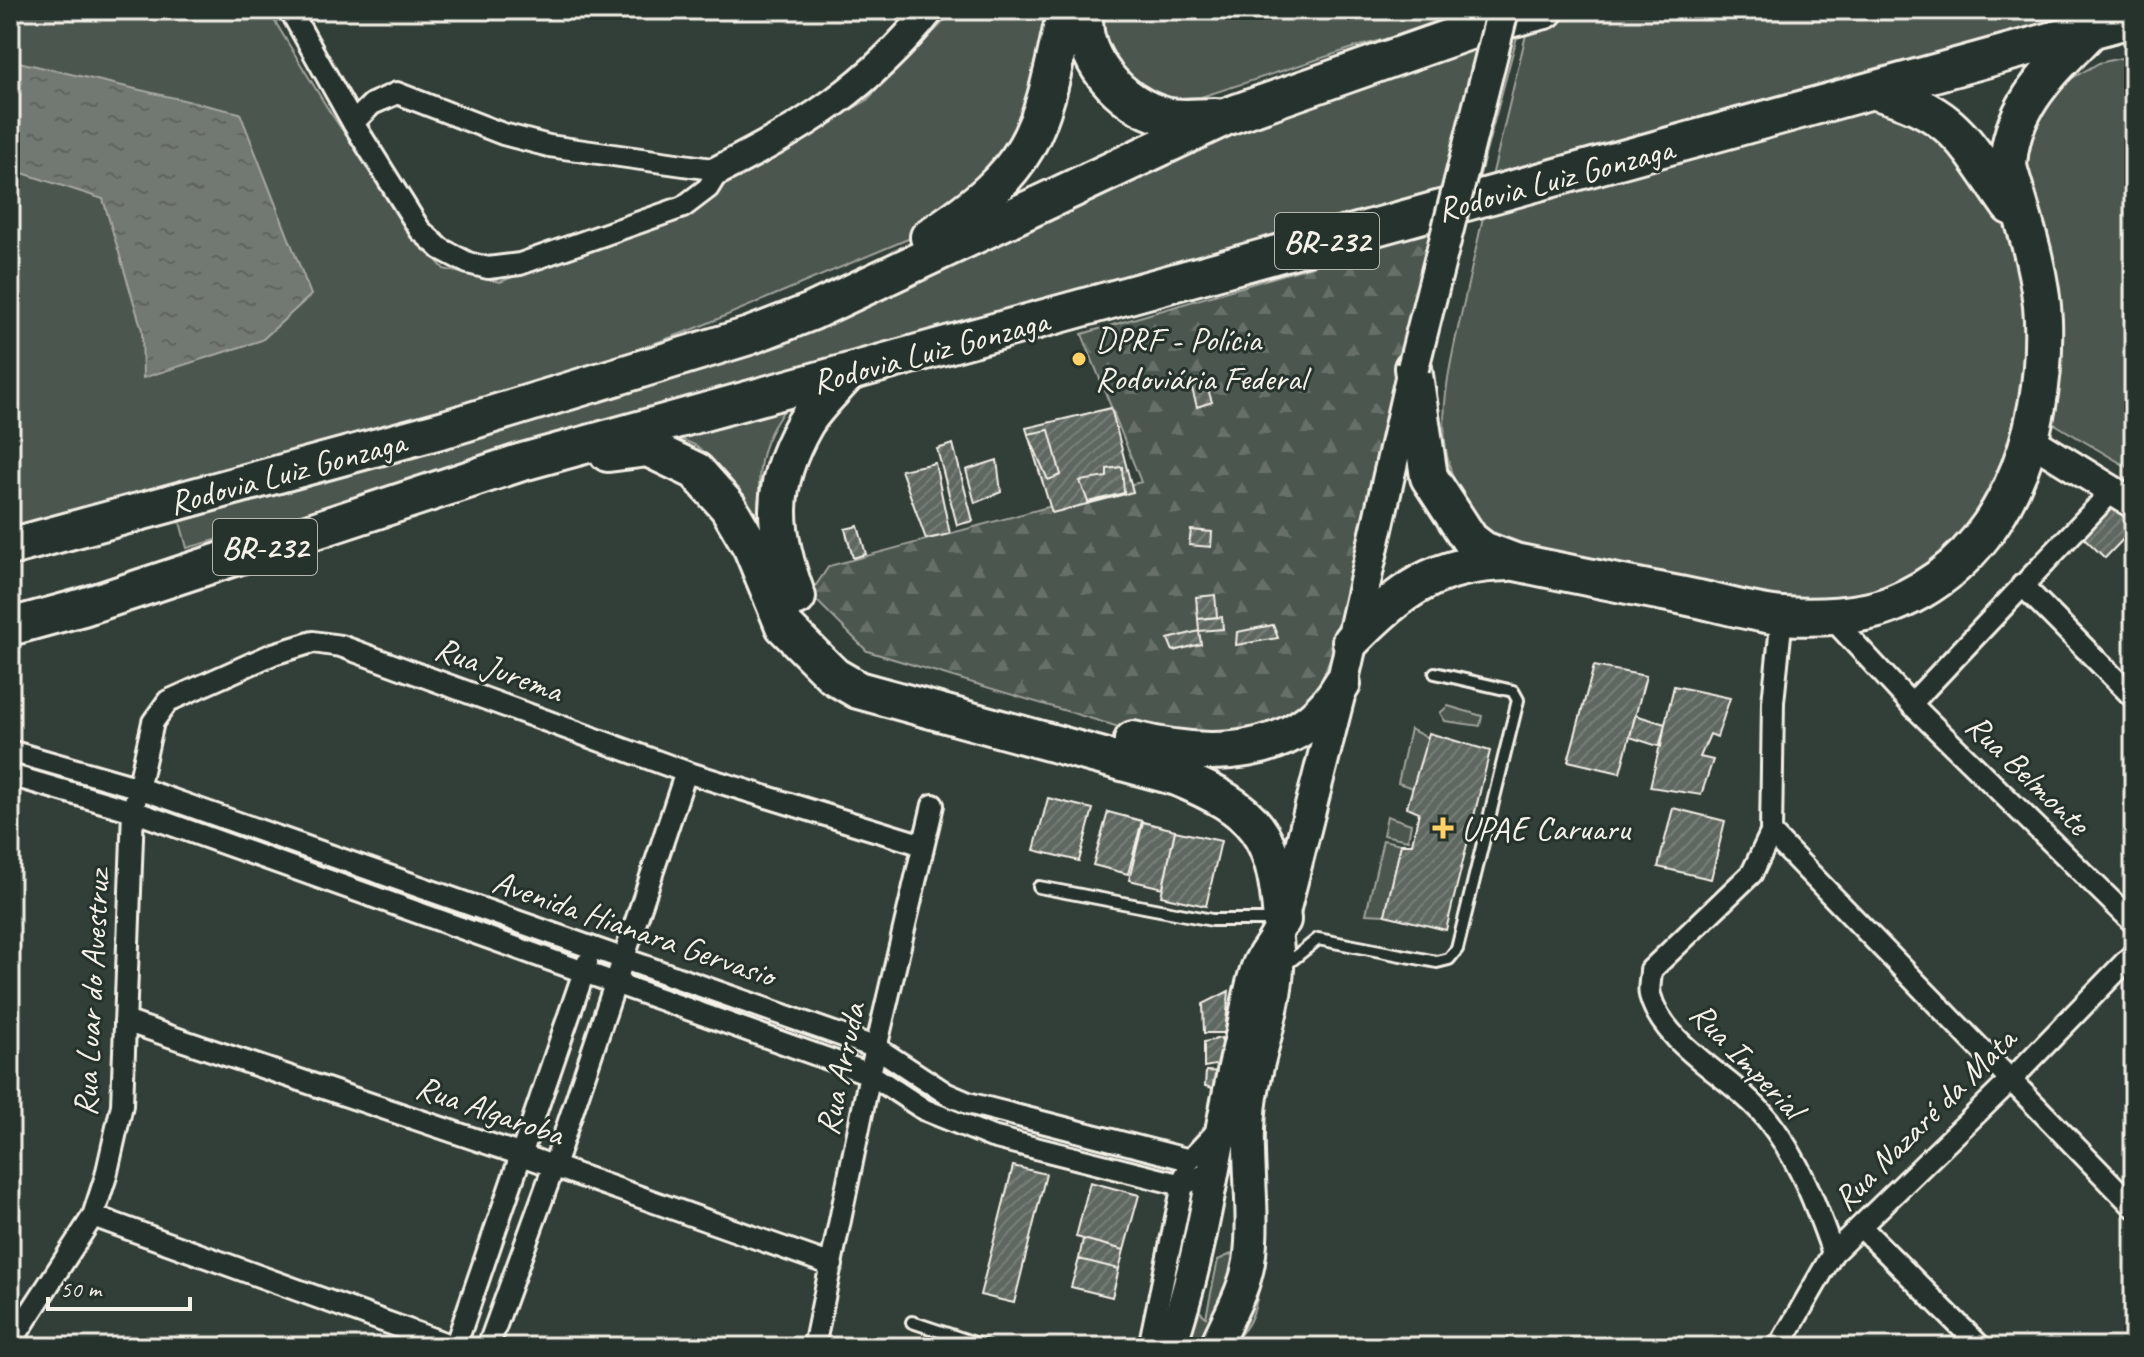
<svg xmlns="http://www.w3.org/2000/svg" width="2144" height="1357" font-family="Caveat,sans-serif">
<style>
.grass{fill:#4c564f;stroke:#a0a49c;stroke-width:2}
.forest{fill:url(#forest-firs);stroke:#a0a49c;stroke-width:2}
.water{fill:url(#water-ripples);stroke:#a6a9a1;stroke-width:2}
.building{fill:url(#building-hatch);stroke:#f4f1e8;stroke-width:2}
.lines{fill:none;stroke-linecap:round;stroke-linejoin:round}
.lane-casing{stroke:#f4f1e8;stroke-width:16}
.street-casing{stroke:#f4f1e8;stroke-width:26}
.secondary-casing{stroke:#f4f1e8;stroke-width:34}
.primary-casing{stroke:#f4f1e8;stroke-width:36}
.highway-casing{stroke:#f4f1e8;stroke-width:42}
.lane{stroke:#26332d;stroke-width:10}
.street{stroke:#26332d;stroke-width:20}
.secondary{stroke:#26332d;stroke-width:28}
.primary{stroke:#26332d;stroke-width:30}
.highway{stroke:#26332d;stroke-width:36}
.primary-bridge-casing{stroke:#f4f1e8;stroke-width:36;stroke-linecap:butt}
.primary-bridge{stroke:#26332d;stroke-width:30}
.poi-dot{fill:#ffd166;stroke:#26332d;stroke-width:3}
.labels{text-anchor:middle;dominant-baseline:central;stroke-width:6;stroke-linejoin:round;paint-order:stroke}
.shield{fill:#26332d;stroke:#b6b8b0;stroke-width:2}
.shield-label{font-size:32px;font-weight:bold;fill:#f4f1e8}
.street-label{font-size:34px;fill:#f4f1e8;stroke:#26332d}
.poi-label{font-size:34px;fill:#f4f1e8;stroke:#26332d;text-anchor:start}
</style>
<defs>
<pattern id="forest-firs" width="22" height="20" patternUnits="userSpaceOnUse" patternTransform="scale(2)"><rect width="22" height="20" fill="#4c564f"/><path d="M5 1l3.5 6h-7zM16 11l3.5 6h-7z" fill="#666f68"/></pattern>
<pattern id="water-ripples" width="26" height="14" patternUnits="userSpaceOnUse" patternTransform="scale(2)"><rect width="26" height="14" fill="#727972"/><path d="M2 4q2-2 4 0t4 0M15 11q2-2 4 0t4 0" fill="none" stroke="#60635e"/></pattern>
<pattern id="building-hatch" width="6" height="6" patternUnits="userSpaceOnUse" patternTransform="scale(2)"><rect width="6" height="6" fill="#5f6861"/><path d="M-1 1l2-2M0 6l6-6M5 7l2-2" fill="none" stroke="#777e78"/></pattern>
</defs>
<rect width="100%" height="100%" fill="#323e38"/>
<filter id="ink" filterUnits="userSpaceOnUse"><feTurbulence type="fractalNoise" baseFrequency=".0125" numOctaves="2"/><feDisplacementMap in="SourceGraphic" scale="16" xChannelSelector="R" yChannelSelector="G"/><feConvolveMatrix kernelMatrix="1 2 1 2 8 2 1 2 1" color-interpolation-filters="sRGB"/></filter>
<g filter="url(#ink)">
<path class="grass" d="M 10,10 L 268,10 L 328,109 L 412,233 L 444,269 L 500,282 L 649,225 L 866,101 L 955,10 L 1059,10 L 1022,139 L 966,204 L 908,239 L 694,329 L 519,392 L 10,531 Z
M 1098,10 L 1488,10 L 1353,48 L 1201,97 L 1173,98 L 1149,92 L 1124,75 L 1101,45 Z
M 1598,10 L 2102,10 L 1489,189 L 1530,18 Z
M 1521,22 L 1475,193 L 187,548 L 180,522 L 784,345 L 1276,109 Z
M 2134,55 L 2134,471 L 2048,420 L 2020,133 L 2037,98 L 2099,63 Z
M 1875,105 L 1922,115 L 2007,210 L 2036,315 L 2025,443 L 1955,554 L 1879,599 L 1781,609 L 1506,546 C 1427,485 1439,411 1459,324 C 1468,284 1477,244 1486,204 Z
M 794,396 C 759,444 757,459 760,518 L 728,477 L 697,446 L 658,429 Z
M 1448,706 L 1482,716 L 1480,726 L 1445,721 L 1440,713 Z
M 1410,729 L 1428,738 L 1413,788 L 1398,783 Z
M 1387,816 L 1411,824 L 1408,840 L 1383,835 Z
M 1383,840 L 1401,844 L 1385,915 L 1366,914 Z
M 1240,1250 L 1261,1263 C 1260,1290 1256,1330 1229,1342 L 1228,1347 L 1187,1347 L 1190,1291 L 1197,1309 L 1206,1317 L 1218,1260 Z"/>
<path class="forest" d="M 1434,230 L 1333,650 L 1317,693 L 1263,737 L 1172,743 L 867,651 L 810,594 L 829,566 L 1141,482 L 1082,334 Z"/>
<path class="water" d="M 10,60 L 240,113 L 311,295 L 262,340 L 143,378 L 142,330 L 103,199 L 10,169 Z"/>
<path class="building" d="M 1205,380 L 1212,402 L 1197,407 L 1191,385 Z
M 1111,408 L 1133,492 L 1052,513 L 1026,428 Z
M 1049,430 L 1061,475 L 1048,480 L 1028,434 Z
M 953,444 L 973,521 L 957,525 L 937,449 Z
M 997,460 L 1001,492 L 975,503 L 966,470 Z
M 935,463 L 950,534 L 926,539 L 901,470 Z
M 1122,467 L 1124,493 L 1088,502 L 1080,481 L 1107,477 L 1107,469 Z
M 2112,500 L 2134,521 L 2134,528 L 2105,558 L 2079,533 Z
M 858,526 L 866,554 L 853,558 L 845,529 Z
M 1191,530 L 1212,532 L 1211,547 L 1189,545 Z
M 1215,595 L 1217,617 L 1198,619 L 1196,597 Z
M 1222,617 L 1223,629 L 1199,631 L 1198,619 Z
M 1273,625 L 1278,638 L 1236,645 L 1237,632 Z
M 1199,631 L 1201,644 L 1173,651 L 1168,639 Z
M 1594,666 L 1646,676 L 1620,773 L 1568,761 Z
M 1674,686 L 1730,698 L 1717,737 L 1710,734 L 1700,757 L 1713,760 L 1701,795 L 1650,787 Z
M 1635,715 L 1665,724 L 1661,747 L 1630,737 Z
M 1429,733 L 1490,751 L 1446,930 L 1385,915 L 1401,844 L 1412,844 L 1419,812 L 1407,807 Z
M 1048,798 L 1093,809 L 1079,861 L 1034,850 Z
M 1673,808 L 1725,821 L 1711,879 L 1658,867 Z
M 1108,812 L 1142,821 L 1128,874 L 1093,865 Z
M 1143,822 L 1175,830 L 1163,888 L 1129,880 Z
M 1175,831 L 1221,841 L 1206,906 L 1161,896 Z
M 1229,991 L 1225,1033 L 1204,1033 L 1203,1004 Z
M 1221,1038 L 1226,1063 L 1204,1067 L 1204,1042 Z
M 1206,1071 L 1224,1072 L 1220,1090 L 1205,1086 Z
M 1013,1166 L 1046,1174 L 1014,1303 L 980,1295 Z
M 1090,1182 L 1139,1195 L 1124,1250 L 1076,1237 Z
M 1083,1239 L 1124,1250 L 1119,1269 L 1079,1259 Z
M 1079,1259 L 1119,1269 L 1112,1297 L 1071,1287 Z"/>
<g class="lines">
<g class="lane-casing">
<path id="lane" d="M 1039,887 L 1212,920 L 1274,920
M 1283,967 L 1318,939 L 1437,962 L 1449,959 L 1457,949 L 1518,700 L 1513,691 L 1435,673
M 912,1322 L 987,1347"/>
</g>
<g class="street-casing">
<path id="street" d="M 290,10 L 353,123 L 420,230 L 441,249 L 468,263 L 488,268 L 520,264 L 683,207 L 708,188 L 719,170 L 549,146 L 503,134 L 397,93 L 372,104 L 353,123
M 2022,585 L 2134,698
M 1828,614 L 1911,704 L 2114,489
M 1782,616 L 1773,702 L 1771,833 L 1752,873 L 1651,970 C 1651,978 1648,988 1650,995 C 1664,1048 1737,1079 1768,1120 C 1800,1161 1816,1205 1833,1253
M 1911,704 L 2134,923
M 10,751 L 136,787 L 877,1048 L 947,1094 L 968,1103 L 1190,1160 L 1219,1129
M 10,775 L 133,811 L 870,1074 L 925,1110 L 992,1137 L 1182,1185 L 1214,1171
M 1771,833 L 2134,1207
M 125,1021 L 519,1154 L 832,1265
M 93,1216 L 455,1347
M 1861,1227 L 1981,1347
M 10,1344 L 93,1216 L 106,1176 L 122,1105 L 133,811 L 153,722 L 168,701 L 273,654 L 313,642 L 341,646 L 686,772 L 923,845
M 455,1347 L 587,963
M 488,1347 L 554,1166 L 686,772
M 814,1347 L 870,1074 L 933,805
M 1149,1347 L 1185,1175
M 1779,1347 L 1833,1253 L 2012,1079 L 2134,953"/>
</g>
<g class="secondary-casing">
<path id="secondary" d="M 719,170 C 805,127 869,86 930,10
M 2032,441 L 2134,504"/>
</g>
<g class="primary-casing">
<path id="primary" d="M 1170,1347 C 1205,1248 1215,1146 1239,1045 C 1245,1020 1248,991 1257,967 C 1264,949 1276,943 1282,920 L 1342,684 L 1411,378
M 1215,1347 C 1227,1319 1244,1292 1249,1262 C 1257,1208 1243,1152 1252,1096 C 1260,1044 1284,992 1277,940"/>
</g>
<g class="highway-casing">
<path id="highway" d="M 1085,10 C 1078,57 1121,105 1165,116 C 1180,120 1199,117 1215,117
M 1875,91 C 1955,112 1965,142 2010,206
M 929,237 C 1038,166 1040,131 1066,10
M 1413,368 L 1429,477 L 1470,540 L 1483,550 L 1515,562 C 1576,575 1638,587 1699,599 C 1726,605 1755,614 1782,616 C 1814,618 1860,617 1890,605 C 2005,560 2047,434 2043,320 C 2041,270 2022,216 2008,167 C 2010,106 2051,71 2091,30
M 608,453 L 648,448 L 696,471 L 728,507 L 752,548 L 784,626 L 834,676 L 858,690 L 1177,777 C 1256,810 1275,833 1282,920
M 10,547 L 448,428 L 749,336 L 811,312 L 1225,117 L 1489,24 L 1545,10
M 797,597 C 773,532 768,488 804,425 C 815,406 834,389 848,373
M 10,627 L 83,607 L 519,463 L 2134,18
M 1351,641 C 1401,590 1436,563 1509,562
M 1133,740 C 1207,759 1299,760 1342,684"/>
</g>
<use href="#lane" class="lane"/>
<use href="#street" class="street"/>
<use href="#secondary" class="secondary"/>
<use href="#primary" class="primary"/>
<use href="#highway" class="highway"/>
<g class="primary-bridge-casing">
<path id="primary-bridge" d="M 1413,368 L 1503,10"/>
</g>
<use href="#primary-bridge" class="primary-bridge"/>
</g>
</g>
<g class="poi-dot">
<circle cx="1079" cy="359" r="8"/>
<path d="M1439 816h8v8h8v8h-8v8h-8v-8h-8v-8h8z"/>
</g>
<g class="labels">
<g class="shield">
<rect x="1275" y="213" width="104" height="56" rx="6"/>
<rect x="213" y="519" width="104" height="56" rx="6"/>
</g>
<g class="shield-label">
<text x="1327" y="241">BR-232</text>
<text x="265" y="547">BR-232</text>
</g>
<g class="street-label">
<text transform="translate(1555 179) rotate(-15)">Rodovia Luiz Gonzaga</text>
<text transform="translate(930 351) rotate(-15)">Rodovia Luiz Gonzaga</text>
<text transform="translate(287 472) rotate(-15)">Rodovia Luiz Gonzaga</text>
<text transform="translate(499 669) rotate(20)">Rua Jurema</text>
<text transform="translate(2028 774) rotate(44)">Rua Belmonte</text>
<text transform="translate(634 928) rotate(19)">Avenida Hianara Gervasio</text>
<text transform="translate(91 993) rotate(-87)">Rua Luar do Avestruz</text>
<text transform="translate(1747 1060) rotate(46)">Rua Imperial</text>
<text transform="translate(840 1069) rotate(-78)">Rua Arruda</text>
<text transform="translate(490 1110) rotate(19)">Rua Algaroba</text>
<text transform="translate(1924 1119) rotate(-45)">Rua Nazaré da Mata</text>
</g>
<g class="poi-label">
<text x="1095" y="339">DPRF - Polícia<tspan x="1095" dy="39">Rodoviária Federal</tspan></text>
<text x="1461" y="828">UPAE Caruaru</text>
</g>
</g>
<rect width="2144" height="1357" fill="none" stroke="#26332d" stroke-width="40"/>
<rect x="20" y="20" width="2104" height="1317" fill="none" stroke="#f4f1e8" stroke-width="3" filter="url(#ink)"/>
<path d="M48 1297v12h142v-12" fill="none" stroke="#f4f1e8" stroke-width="4"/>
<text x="60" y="1297" font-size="24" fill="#f4f1e8" stroke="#26332d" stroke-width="6" paint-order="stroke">50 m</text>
</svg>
